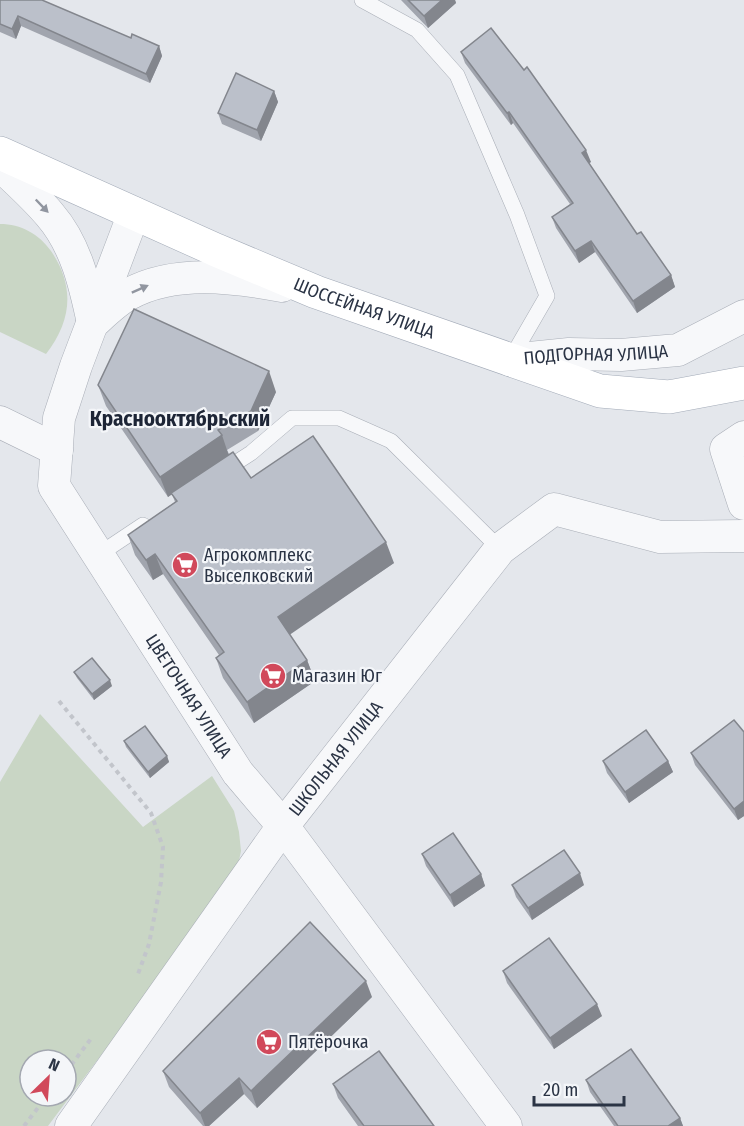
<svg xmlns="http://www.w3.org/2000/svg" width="744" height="1126" font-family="'Fira Sans Condensed',sans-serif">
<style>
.green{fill:#c9d6c5;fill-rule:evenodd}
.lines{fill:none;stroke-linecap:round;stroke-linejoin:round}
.lane-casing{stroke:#a9aeb7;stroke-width:16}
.street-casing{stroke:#a9aeb7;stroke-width:33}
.primary-casing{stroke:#a3abb8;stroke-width:34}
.path{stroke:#c2c5cb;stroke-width:4;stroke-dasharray:4.5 4.5;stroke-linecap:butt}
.lane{stroke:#f7f8fa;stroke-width:15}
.street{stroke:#f7f8fa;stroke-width:32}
.primary{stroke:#fff;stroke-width:33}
.wall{fill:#a1a5ae}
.shaded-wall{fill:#83868d}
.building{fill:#bbc0ca;stroke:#83868d;stroke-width:1.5}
.oneway{fill:#9196a0}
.labels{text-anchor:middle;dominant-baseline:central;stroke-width:4.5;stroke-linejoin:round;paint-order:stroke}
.street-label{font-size:18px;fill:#2b3445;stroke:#f4f6f9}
.poi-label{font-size:18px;fill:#2b3445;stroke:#f4f6f9;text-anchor:start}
.quarter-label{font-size:21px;font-weight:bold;fill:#1d2536;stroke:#f4f6f9}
</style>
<rect width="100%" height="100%" fill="#e4e7ec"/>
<path class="green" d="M 0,224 C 21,224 39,234 51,251 C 75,286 72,321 46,354 L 0,332 Z
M 40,714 L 143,827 L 212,776 L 234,811 L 239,832 L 241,851 L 236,875 L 48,1126 L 0,1126 L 0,782 ZM 30,1060 L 66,1060 L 66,1096 L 30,1096 Z"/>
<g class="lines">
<g class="lane-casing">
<path id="lane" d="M 362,0 L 417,30 L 457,75 L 517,215 L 547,296 L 510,360
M 223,471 L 251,453 L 292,418 L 339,418 L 391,441 L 500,549
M 98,555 L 143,525"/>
</g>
<g class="street-casing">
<g id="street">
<path d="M 0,165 C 17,181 35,197 50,215 C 76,245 85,285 93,323 C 104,313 116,301 129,294 C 175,269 233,277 282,286"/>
<path id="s1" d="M 134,213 L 76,366 L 59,418 L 54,486 L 238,773 L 283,826 L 506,1126"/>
<path id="s2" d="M 510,360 L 569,354 L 621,355 L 678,350 L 744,316"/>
<path d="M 0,422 L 57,450"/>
<path d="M 744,437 L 726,449 L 744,504"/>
<path id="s3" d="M 71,1126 L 283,826 L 500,549 L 554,509 L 660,537 L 744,536"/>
</g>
</g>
<g class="primary-casing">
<g id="primary">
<path id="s4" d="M 0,153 L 216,250 L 316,292 L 600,391 L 669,397 L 744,383"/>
</g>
</g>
<path class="path" d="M 59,701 L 151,813 L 163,847 L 161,882 L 149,944 L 138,974
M 66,1072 L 93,1036
M 24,1126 L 47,1096"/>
<use href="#lane" class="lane"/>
<use href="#street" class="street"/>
<use href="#primary" class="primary"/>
</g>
<path class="wall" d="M 0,0 L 159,46 L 162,56 L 150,83 L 21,26 L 16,39 L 0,32 Z
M 401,0 L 455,0 L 456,3 L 428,28 Z
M 461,52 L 591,162 L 589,163 L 637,234 L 671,275 L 675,287 L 637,313 L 595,252 L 579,263 L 556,228 L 552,217 L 570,204 L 513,123 L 511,125 L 465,63 Z
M 274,91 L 278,102 L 261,141 L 222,124 L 218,113 Z
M 98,385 L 276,392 L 258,431 L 227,450 L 229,454 L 251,478 L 394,563 L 289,634 L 307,660 L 315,681 L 254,723 L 223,678 L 216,658 L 219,655 L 163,574 L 153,580 L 135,555 L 128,535 L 175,502 L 172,494 L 168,497 L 106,406 Z
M 74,672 L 112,686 L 94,700 L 77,678 Z
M 744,732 L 744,816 L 738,820 L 695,765 L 691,753 Z
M 124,741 L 167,756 L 169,762 L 150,778 L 126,747 Z
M 603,761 L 668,761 L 673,772 L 629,803 L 607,773 Z
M 422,854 L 481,874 L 485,886 L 454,907 L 426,866 Z
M 512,885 L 584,885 L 532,920 L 516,897 Z
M 503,971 L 602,1016 L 554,1049 L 507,983 Z
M 372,997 L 257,1108 L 244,1094 L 209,1126 L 203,1126 L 169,1087 L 163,1071 Z
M 586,1080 L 680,1118 L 683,1126 L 614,1126 L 590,1092 Z
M 333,1084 L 434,1126 L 358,1126 L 338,1098 Z"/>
<path class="shaded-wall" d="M 442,0 L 455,0 L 456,3 L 428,28 L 424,16 Z
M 18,16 L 21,26 L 16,39 L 12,29 Z
M 159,46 L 162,56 L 150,83 L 146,74 Z
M 274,91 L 278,102 L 261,141 L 257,130 Z
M 509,112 L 513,123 L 511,125 L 507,113 Z
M 586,150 L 591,162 L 586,165 L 582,153 Z
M 591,241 L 595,252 L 579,263 L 575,251 Z
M 671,275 L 675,287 L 637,313 L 633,301 Z
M 269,371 L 276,392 L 258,431 L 251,411 Z
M 222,435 L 229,456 L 168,497 L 160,477 Z
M 386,542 L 394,563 L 285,638 L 278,617 Z
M 155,554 L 163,574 L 153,580 L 146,560 Z
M 307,660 L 315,681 L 254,723 L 247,702 Z
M 110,680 L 112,686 L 94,700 L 92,694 Z
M 167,756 L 169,762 L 150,778 L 148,772 Z
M 668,761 L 673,772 L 629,803 L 625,792 Z
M 744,801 L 744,816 L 738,820 L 734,809 Z
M 580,873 L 584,885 L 532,920 L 528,908 Z
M 481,874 L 485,886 L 454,907 L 450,895 Z
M 366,981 L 372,997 L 257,1108 L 251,1091 Z
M 597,1004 L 602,1016 L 554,1049 L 550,1038 Z
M 239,1078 L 244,1094 L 209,1126 L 205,1126 L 200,1113 Z
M 680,1118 L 683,1126 L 668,1126 Z"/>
<path class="building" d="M 0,0 L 42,0 L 131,38 L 132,34 L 159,46 L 146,74 L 18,16 L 12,29 L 0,24 Z
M 408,0 L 442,0 L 424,16 Z
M 491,28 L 524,70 L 527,67 L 586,150 L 582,153 L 637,234 L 641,232 L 671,275 L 633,301 L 591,241 L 575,251 L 552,217 L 573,203 L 509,112 L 507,113 L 461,52 Z
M 236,73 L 274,91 L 257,130 L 218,113 Z
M 134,309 L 269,371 L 251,411 L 218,430 L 222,435 L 160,477 L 98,385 Z
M 313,436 L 386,542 L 278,617 L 307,660 L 247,702 L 216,658 L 224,652 L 155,554 L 146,560 L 128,535 L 177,501 L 171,493 L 233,452 L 251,478 Z
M 92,658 L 110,680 L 92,694 L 74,672 Z
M 734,720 L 744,732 L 744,801 L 734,809 L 691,753 Z
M 145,726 L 167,756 L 148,772 L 124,741 Z
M 646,730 L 668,761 L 625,792 L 603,761 Z
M 453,833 L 481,874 L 450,895 L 422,854 Z
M 564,850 L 580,873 L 528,908 L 512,885 Z
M 310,922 L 366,981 L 251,1091 L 239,1078 L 200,1113 L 163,1071 Z
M 549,938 L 597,1004 L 550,1038 L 503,971 Z
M 631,1049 L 680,1118 L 668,1126 L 618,1126 L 586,1080 Z
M 379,1051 L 434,1126 L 364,1126 L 333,1084 Z"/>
<defs><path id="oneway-solid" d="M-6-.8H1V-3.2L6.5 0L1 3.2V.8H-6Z" transform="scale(1.5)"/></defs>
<g class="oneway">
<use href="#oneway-solid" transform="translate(42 206) rotate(46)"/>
<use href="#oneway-solid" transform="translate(140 289) rotate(-24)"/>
</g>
<defs>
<g id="supermarket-disc" transform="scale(1.35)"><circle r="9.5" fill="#d1495b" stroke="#f4f6f9"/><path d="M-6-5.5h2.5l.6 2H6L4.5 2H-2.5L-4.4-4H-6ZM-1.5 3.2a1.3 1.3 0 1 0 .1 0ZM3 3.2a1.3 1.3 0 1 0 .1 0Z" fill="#fff"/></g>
</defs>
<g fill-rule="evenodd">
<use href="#supermarket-disc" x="185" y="565"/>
<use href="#supermarket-disc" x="273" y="676"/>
<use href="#supermarket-disc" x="269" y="1042"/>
</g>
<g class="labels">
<g class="street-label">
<text stroke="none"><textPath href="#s4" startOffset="396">ШОССЕЙНАЯ УЛИЦА</textPath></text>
<text stroke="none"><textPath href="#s2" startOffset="86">ПОДГОРНАЯ УЛИЦА</textPath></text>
<text stroke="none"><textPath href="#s1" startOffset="536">ЦВЕТОЧНАЯ УЛИЦА</textPath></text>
<text stroke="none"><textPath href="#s3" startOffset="453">ШКОЛЬНАЯ УЛИЦА</textPath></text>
</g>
<g class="poi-label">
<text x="204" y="555">Агрокомплекс<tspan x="204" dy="21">Выселковский</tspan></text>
<text x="292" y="676">Магазин Юг</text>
<text x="288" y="1042">Пятёрочка</text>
</g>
<g class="quarter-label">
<text x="180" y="419">Краснооктябрьский</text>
</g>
</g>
<g transform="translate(48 1078) rotate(25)"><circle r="28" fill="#f4f6f9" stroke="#a4a8b1" stroke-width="1.5"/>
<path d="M0-4.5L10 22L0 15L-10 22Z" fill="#d1495b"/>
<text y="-9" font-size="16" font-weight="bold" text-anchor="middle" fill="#2b3445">N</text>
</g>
<path d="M534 1096v9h90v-9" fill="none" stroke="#2b3445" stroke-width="3"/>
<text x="543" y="1096" font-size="18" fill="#2b3445" stroke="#f4f6f9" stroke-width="4.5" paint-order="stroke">20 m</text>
</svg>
